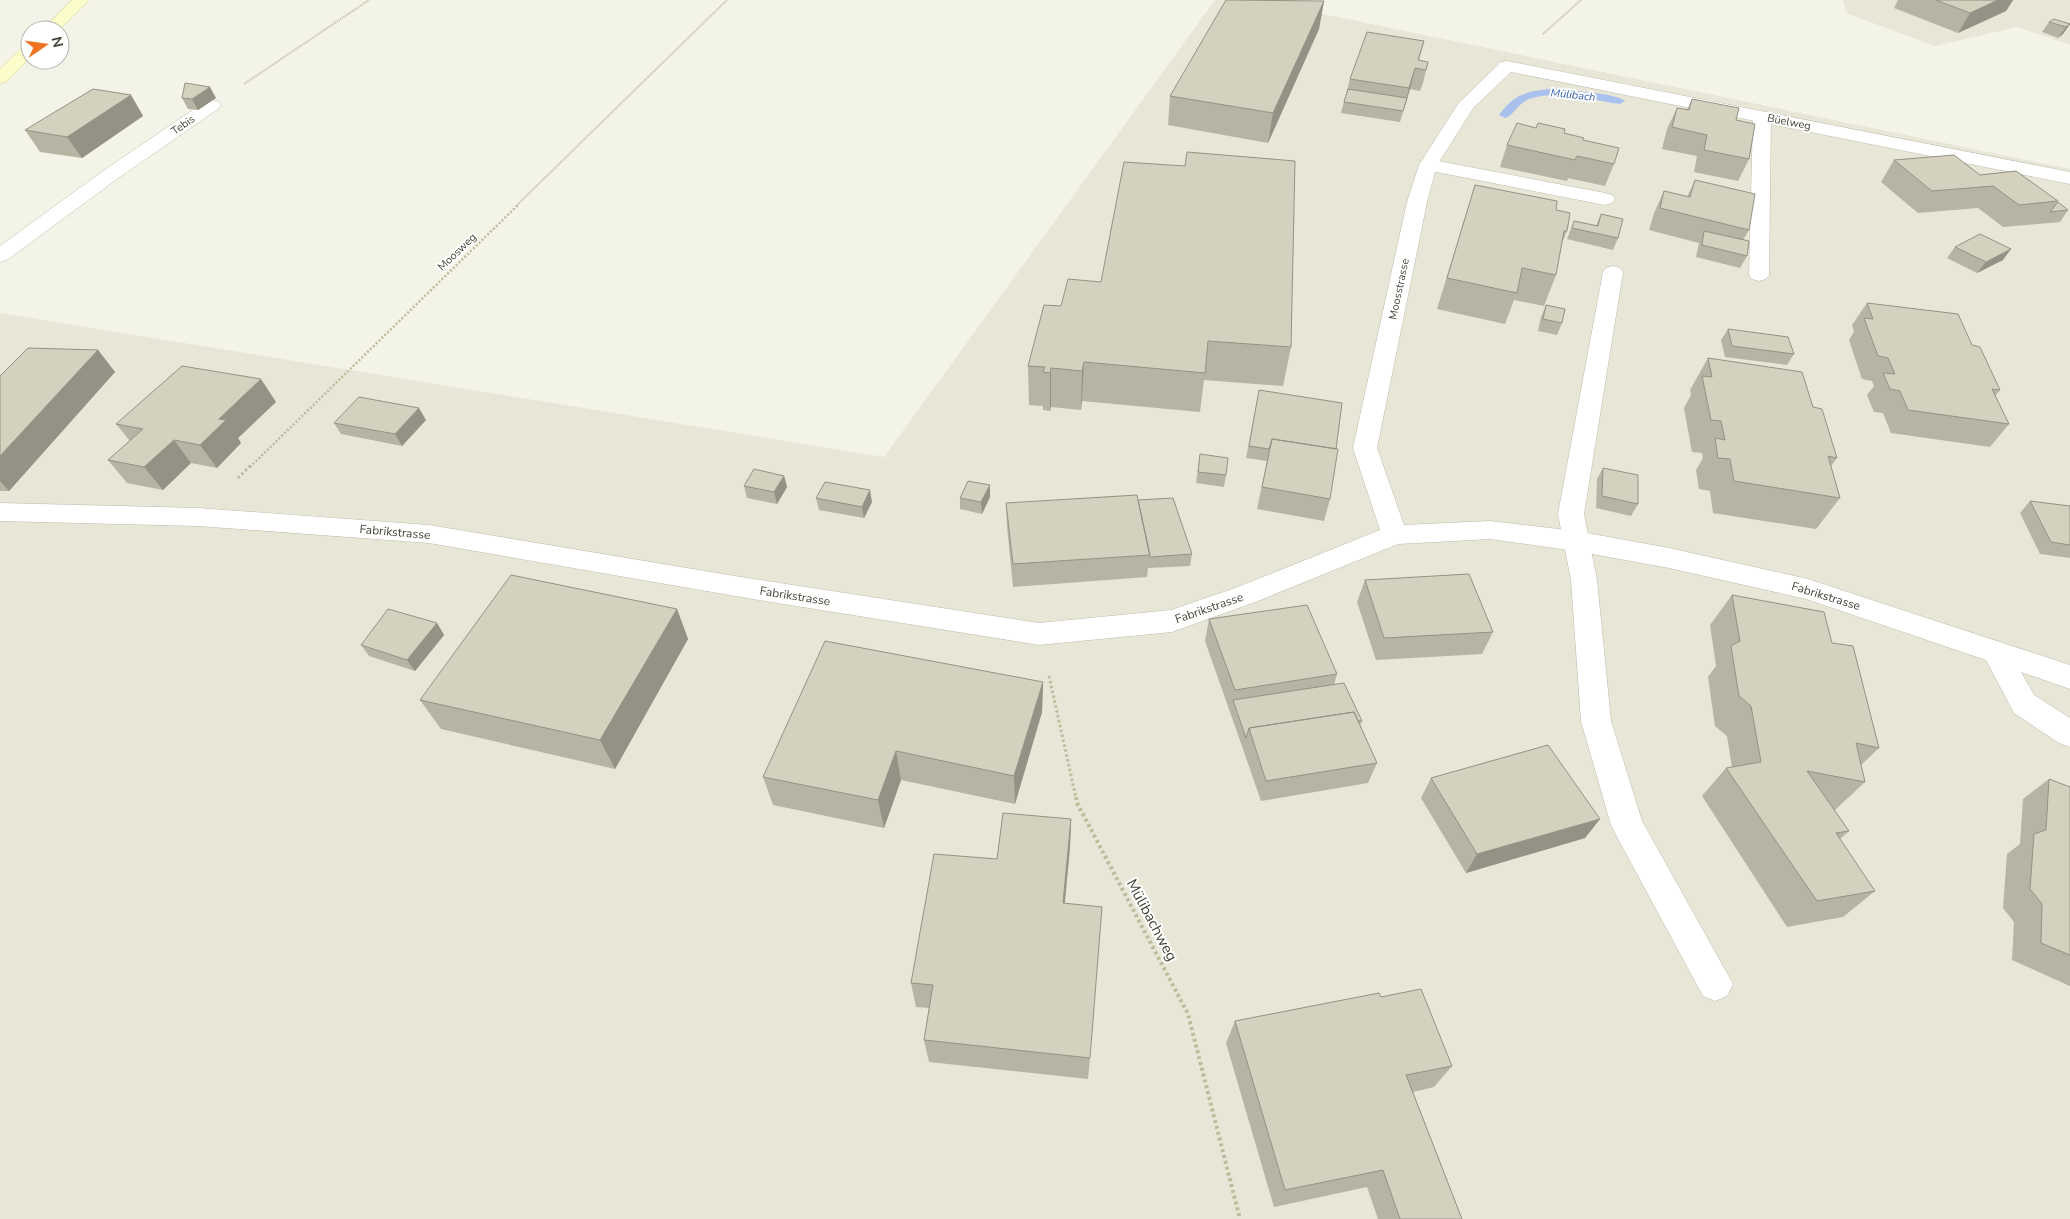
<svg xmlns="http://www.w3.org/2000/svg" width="2070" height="1219" font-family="'Nunito Sans',sans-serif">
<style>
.residential{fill:#e7e6d7}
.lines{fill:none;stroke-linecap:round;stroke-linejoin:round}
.stream{fill:#a8c1ed;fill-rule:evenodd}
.lane-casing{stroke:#bebcab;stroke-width:1}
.street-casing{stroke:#bebcab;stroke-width:1}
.secondary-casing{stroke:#d1cf9a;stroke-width:1}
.path-far3{stroke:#c0bb9d;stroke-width:2;stroke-dasharray:1 1;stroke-linecap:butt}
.path-far2{stroke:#c0bb9d;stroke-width:2.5;stroke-dasharray:2 2;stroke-linecap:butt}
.path-far1{stroke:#c0bb9d;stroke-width:3;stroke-dasharray:2.5 2.5;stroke-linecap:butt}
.path{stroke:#c0bb9d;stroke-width:4;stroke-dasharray:3 3;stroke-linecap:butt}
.lane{fill:#fff;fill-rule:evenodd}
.street{fill:#fff;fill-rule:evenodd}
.secondary{fill:#fcfbca;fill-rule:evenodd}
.wall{fill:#b6b4a3}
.shaded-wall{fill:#949285}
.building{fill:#d4d1be;stroke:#949285}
.labels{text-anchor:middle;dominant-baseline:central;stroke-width:4;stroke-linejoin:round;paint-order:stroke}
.far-water-label{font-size:11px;font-style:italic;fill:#355fae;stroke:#fff}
.far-street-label{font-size:11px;fill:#474437;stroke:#fff}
.street-label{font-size:12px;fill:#474437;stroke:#fff}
.near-street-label{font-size:15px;fill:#474437;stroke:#fff}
</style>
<rect width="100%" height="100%" fill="#f3f3e8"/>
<path class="residential" d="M 1215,0 L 1256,0 L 2070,169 L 2070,1219 L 0,1219 L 0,313 L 884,457 Z
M 1843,0 L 2070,0 L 2070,45 L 2017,27 L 1935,46 L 1846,13 Z"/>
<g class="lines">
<path class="stream" d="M 1551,89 C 1565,90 1617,93 1625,101 L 1620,104 C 1592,100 1556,89 1529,99 C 1518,103 1512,117 1505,118 L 1499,115 C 1514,94 1527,91 1551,89 Z"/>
<g class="lane-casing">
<path id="lane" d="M 212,100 L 218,101 L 221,105 L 218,109 L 117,179 L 7,260 L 0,262 L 0,246 L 103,171 L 206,101 Z
M 1762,112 L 1768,113 L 1771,117 L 1769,275 L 1766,279 L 1759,281 L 1752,279 L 1749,275 L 1753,117 L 1756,113 Z
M 1428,159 L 1605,193 L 1612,195 L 1615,199 L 1612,203 L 1605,205 L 1421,169 L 1419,165 L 1421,161 Z
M 1613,266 L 1620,268 L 1623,272 L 1584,514 L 1597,580 L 1611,721 L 1642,821 L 1733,984 L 1727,996 L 1715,1001 L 1703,996 L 1616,835 L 1611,825 L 1581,721 L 1571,580 L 1558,514 L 1603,272 L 1606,268 Z"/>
</g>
<g class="street-casing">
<path id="street" d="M 1507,61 L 2070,172 L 2070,184 L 1511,72 L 1474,107 L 1437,165 L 1427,202 L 1377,448 L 1404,525 L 1490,521 L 1576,531 L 1669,548 L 1808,579 L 2070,665 L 2070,689 L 2021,672 L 2034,695 L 2070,718 L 2070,747 L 2059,743 L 2014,713 L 1986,660 L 1806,599 L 1669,568 L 1576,551 L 1490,539 L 1398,544 L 1258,601 L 1172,632 L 1039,645 L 747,598 L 429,543 L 198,526 L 0,521 L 0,503 L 198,508 L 429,525 L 747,578 L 1039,623 L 1171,610 L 1238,587 L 1380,530 L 1353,448 L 1407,202 L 1419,165 L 1458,104 L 1501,62 Z"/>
</g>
<g class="secondary-casing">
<path id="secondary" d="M 72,0 L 89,0 L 59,30 L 42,30 Z
M 30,44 L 30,58 L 6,82 L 0,83 L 0,69 L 24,46 Z"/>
</g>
<path class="path-far3" d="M 1543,34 L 1581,0
M 244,84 L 369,0
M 516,206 L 727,0"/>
<path class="path-far2" d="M 250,467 L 518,205"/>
<path class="path-far1" d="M 238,478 L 251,465
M 1049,676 L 1076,798"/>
<path class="path" d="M 1076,797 L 1077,803 L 1188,1014 L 1240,1219"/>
<use href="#lane" class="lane"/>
<use href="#street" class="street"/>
<use href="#secondary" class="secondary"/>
</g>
<path class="wall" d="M 1898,0 L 2013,0 L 2006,11 L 1958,33 L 1894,8 Z
M 1324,1 L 1319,29 L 1268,143 L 1168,125 L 1170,96 Z
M 2049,22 L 2070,24 L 2063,34 L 2058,38 L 2042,32 Z
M 1424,41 L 1419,60 L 1428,62 L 1423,83 L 1420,91 L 1410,89 L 1400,122 L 1341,113 L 1350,79 Z
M 131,95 L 143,116 L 82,158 L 40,152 L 25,130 Z
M 182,98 L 216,98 L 198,110 L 188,109 Z
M 1692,99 L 1736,120 L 1749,159 L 1738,181 L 1694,172 L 1697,156 L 1662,149 L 1667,129 L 1677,108 L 1687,110 Z
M 1564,133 L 1583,140 L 1614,164 L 1605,186 L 1568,178 L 1567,181 L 1500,167 L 1507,145 Z
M 1894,160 L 1980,175 L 2016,171 L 2068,210 L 2060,222 L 2003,227 L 1978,208 L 1918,213 L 1881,182 Z
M 1695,180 L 1749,230 L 1743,240 L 1747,256 L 1740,268 L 1696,257 L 1699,243 L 1649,230 L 1654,213 L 1664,191 L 1687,197 Z
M 1475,185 L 1556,210 L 1567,231 L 1562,243 L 1556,275 L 1544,306 L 1514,300 L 1505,324 L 1437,309 Z
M 1601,214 L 1618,238 L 1613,250 L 1567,239 L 1574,221 L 1596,226 Z
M 1955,247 L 2003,260 L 1977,273 L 1947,258 Z
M 1867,303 L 1972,345 L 2000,390 L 1995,396 L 2009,424 L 1990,447 L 1891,433 L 1883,413 L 1874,412 L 1867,395 L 1874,386 L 1872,381 L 1862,379 L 1849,340 L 1854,332 L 1852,325 Z
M 1546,305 L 1562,323 L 1557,335 L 1538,331 L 1541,317 Z
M 1061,306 L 1291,347 L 1283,386 L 1204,380 L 1200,412 L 1082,401 L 1081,410 L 1051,407 L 1050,411 L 1043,410 L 1043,406 L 1029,405 L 1028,366 Z
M 1728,329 L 1794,354 L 1787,365 L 1725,357 L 1721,340 Z
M 98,350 L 115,372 L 9,491 L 0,491 L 0,376 Z
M 1708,358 L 1813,407 L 1837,458 L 1831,466 L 1840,498 L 1816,529 L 1713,513 L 1710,491 L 1699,489 L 1696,470 L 1703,458 L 1702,453 L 1692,452 L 1684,408 L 1691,395 L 1690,390 Z
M 1259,390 L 1330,499 L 1324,521 L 1257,509 L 1267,461 L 1246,458 Z
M 276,402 L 238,438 L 241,443 L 217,468 L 191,463 L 163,490 L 127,483 L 108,460 L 130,441 L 116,424 Z
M 426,420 L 402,446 L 341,434 L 334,423 Z
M 1200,454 L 1226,475 L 1224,487 L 1196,483 Z
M 1603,468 L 1638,504 L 1631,516 L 1596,508 L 1597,479 Z
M 784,476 L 787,487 L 777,504 L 747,498 L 744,486 Z
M 990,497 L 982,514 L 960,509 L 960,498 Z
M 816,498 L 872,502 L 864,518 L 819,510 Z
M 2030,501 L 2070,506 L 2070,558 L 2040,554 L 2020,513 Z
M 1006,503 L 1192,554 L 1190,566 L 1148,568 L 1147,577 L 1013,587 L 1007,526 Z
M 1365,580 L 1493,632 L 1482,654 L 1376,660 L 1357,602 Z
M 1732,595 L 1832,643 L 1879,748 L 1861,765 L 1865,782 L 1835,810 L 1834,809 L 1849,831 L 1840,839 L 1875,891 L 1843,917 L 1787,927 L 1702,796 L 1726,768 L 1732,767 L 1727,736 L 1715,726 L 1708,677 L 1716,666 L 1710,625 Z
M 677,609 L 688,639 L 615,769 L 441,729 L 420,700 Z
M 1209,619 L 1337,674 L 1334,685 L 1362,721 L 1360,725 L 1377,763 L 1368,783 L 1261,801 L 1243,749 L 1205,641 Z
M 437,623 L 444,635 L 415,671 L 369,656 L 361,645 Z
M 1043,682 L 1042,712 L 1015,804 L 901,780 L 884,828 L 773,805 L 763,777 Z
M 1431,778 L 1600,819 L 1585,838 L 1466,873 L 1421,798 Z
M 2049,779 L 2070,787 L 2070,986 L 2012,960 L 2014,922 L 2003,908 L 2007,854 L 2020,844 L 2023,799 Z
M 1071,819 L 1070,847 L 1065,903 L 1090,1058 L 1088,1079 L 929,1062 L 924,1040 L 929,1008 L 916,1007 L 911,983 L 997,859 Z
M 1381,997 L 1452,1066 L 1434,1087 L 1413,1092 L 1462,1219 L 1378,1219 L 1367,1187 L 1274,1207 L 1226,1043 L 1235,1021 Z"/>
<path class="shaded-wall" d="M 1998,0 L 2013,0 L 2006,11 L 1958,33 L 1970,13 Z
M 1324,1 L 1319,29 L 1268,143 L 1273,113 Z
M 2070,24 L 2063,34 L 2058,38 L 2066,27 Z
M 1415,68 L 1410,89 L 1404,109 L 1409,88 Z
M 210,87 L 216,98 L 198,110 L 192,99 Z
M 131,95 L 143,116 L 82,158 L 67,137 Z
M 2011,249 L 2003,260 L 1977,273 L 1986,262 Z
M 98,350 L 115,372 L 9,491 L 0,481 L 0,456 Z
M 1084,362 L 1082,401 L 1081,410 L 1082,371 Z
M 1051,368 L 1051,407 L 1050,411 L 1050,373 Z
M 261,379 L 276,402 L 238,438 L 241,443 L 217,468 L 200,445 L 219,419 Z
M 419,408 L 426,420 L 402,446 L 395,434 Z
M 174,440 L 191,463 L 163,490 L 144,467 Z
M 784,476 L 787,487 L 777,504 L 774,492 Z
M 990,485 L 990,497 L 982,514 L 981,502 Z
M 870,490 L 872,502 L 864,518 L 862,507 Z
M 677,609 L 688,639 L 615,769 L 600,740 Z
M 437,623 L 444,635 L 415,671 L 407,660 Z
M 1043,682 L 1042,712 L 1015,804 L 1014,776 Z
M 896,751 L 901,780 L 884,828 L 878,800 Z
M 1071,819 L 1070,847 L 1062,929 L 1063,903 Z
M 1600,819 L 1585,838 L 1466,873 L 1477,854 Z"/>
<path class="building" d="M 1226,0 L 1324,1 L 1273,113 L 1170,96 Z
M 1936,0 L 1998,0 L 1970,13 Z
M 2054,19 L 2070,24 L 2066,27 L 2049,22 Z
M 1367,32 L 1424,41 L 1418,60 L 1428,62 L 1426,70 L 1415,68 L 1409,88 L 1350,79 Z
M 185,83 L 210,87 L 192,99 L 182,98 Z
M 93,89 L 131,95 L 67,137 L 25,130 Z
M 1348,89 L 1407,98 L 1403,111 L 1344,102 Z
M 1692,99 L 1739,108 L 1736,120 L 1755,124 L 1749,159 L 1704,150 L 1707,135 L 1672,127 L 1677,108 L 1689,110 Z
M 1517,123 L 1536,128 L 1538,123 L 1565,129 L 1564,133 L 1584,138 L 1583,140 L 1619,148 L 1614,164 L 1577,156 L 1575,160 L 1507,145 Z
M 1187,152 L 1295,161 L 1291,347 L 1208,341 L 1205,373 L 1084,362 L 1082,371 L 1051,368 L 1050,373 L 1043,372 L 1045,367 L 1028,366 L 1044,305 L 1061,306 L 1068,279 L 1101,282 L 1124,162 L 1185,166 Z
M 1954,155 L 1980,175 L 2016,171 L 2058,201 L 2019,205 L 1993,186 L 1932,191 L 1894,160 Z
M 1695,180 L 1755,194 L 1749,230 L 1660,208 L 1664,191 L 1690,197 Z
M 1475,185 L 1557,201 L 1556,210 L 1570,213 L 1567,231 L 1564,231 L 1556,275 L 1522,268 L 1517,293 L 1447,278 Z
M 2058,202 L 2068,210 L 2050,212 Z
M 1601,214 L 1623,219 L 1618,238 L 1572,228 L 1574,221 L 1598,226 Z
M 1704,231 L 1749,241 L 1747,256 L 1702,245 Z
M 1980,234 L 2011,249 L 1986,262 L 1955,247 Z
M 1867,303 L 1958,314 L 1972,345 L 1980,347 L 2000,390 L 1992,389 L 2009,424 L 1908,410 L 1900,391 L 1890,389 L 1883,373 L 1895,374 L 1888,358 L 1878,356 L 1864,318 L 1873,319 Z
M 1546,305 L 1565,309 L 1562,323 L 1543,319 Z
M 1728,329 L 1788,337 L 1794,354 L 1732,346 Z
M 28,348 L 98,350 L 0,456 L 0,376 Z
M 1708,358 L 1802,372 L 1813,407 L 1822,409 L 1837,458 L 1828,456 L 1840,498 L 1734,481 L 1730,459 L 1718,458 L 1715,438 L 1725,440 L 1721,421 L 1711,420 L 1702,376 L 1712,377 Z
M 182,366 L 261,379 L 219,419 L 226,420 L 200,445 L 174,440 L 144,467 L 108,460 L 143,429 L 116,424 Z
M 1259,390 L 1342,403 L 1336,449 L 1272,439 L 1269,449 L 1249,446 Z
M 359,397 L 419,408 L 395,434 L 334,423 Z
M 1272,439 L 1338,449 L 1330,499 L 1262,487 Z
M 1200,454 L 1228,458 L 1226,475 L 1198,472 Z
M 1603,468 L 1638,475 L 1638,504 L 1602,496 Z
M 754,469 L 784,476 L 774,492 L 744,486 Z
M 968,481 L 990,485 L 981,502 L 960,498 Z
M 825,482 L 870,490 L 862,507 L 816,498 Z
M 1137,495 L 1150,555 L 1013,564 L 1006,503 Z
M 1173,498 L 1192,554 L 1150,557 L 1138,500 Z
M 2030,501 L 2070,506 L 2070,545 L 2051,542 Z
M 1469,574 L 1493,632 L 1384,638 L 1365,580 Z
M 511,575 L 677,609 L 600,740 L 420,700 Z
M 1732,595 L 1824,612 L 1832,643 L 1853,646 L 1879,748 L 1856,743 L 1865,782 L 1807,771 L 1849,831 L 1836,833 L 1875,891 L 1817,901 L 1726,768 L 1761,762 L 1751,706 L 1739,696 L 1731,646 L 1740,641 Z
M 1307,605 L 1337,674 L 1235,690 L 1209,619 Z
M 388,609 L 437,623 L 407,660 L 361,645 Z
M 825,641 L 1043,682 L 1014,776 L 896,751 L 878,800 L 763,777 Z
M 1344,683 L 1362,721 L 1358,721 L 1354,712 L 1249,728 L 1246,738 L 1233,700 Z
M 1354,712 L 1377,763 L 1266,781 L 1249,728 Z
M 1548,745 L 1600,819 L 1477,854 L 1431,778 Z
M 2049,779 L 2070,787 L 2070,955 L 2041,943 L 2042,904 L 2030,889 L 2034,834 L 2046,830 Z
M 1003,813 L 1071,819 L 1063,903 L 1102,907 L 1090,1058 L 924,1040 L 933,985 L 911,983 L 934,854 L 997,859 Z
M 1421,989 L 1452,1066 L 1406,1075 L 1462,1219 L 1400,1219 L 1383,1170 L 1285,1190 L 1235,1021 L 1379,993 L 1381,997 Z"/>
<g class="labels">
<g class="far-water-label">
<text transform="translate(1573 95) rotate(6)">Mülibach</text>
</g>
<g class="far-street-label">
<text transform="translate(1789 122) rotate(11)">Büelweg</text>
<text transform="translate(183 125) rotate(-35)">Tebis</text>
<text transform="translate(457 252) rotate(-44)">Moosweg</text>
<text transform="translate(1399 289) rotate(-78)">Moosstrasse</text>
</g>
<g class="street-label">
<text transform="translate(395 532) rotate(5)">Fabrikstrasse</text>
<text transform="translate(795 596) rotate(9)">Fabrikstrasse</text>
<text transform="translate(1826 596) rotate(17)">Fabrikstrasse</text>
<text transform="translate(1209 608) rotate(-19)">Fabrikstrasse</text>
</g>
<g class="near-street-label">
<text transform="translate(1152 920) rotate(62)">Mülibachweg</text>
</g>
</g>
<g transform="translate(45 45) rotate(77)"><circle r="24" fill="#ffffff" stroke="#b5b4af"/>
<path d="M0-4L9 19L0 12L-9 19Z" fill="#f07223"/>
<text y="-8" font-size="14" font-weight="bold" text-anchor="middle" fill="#474437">N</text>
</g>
</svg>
